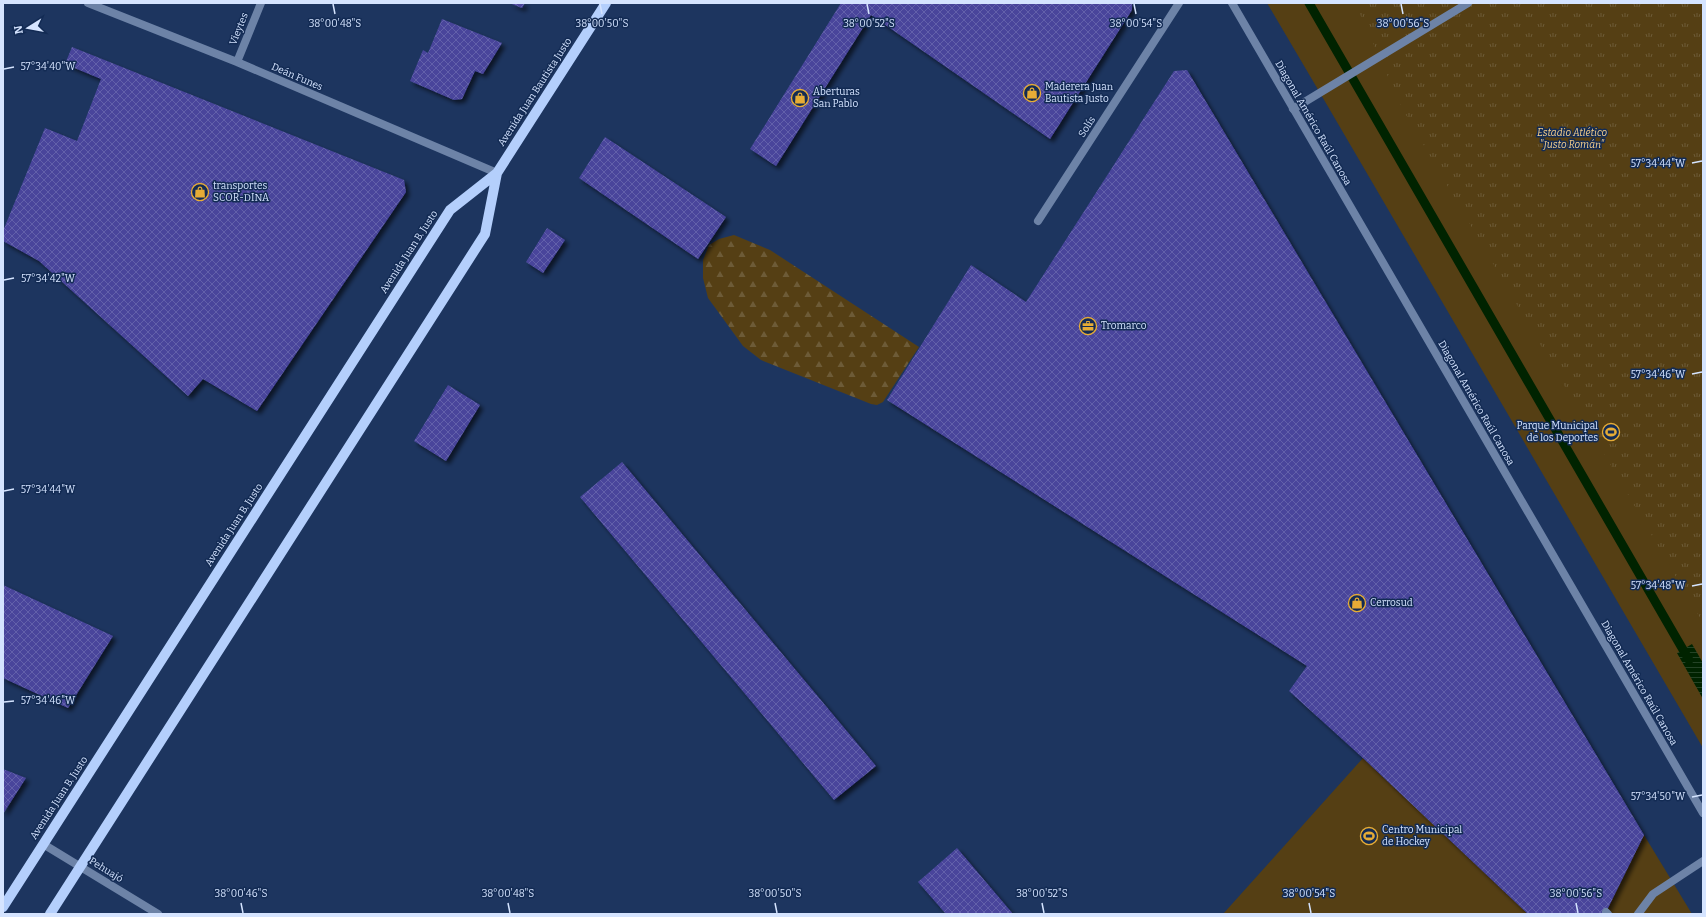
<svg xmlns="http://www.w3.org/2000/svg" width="1706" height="917" font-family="Bitter,serif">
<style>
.grass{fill:#553f14}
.forest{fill:url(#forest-firs)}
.park{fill:url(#park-tufts)}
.water{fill:url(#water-rules)}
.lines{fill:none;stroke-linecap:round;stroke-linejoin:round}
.stream{stroke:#002300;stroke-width:9}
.building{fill:url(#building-cross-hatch);filter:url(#shadow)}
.service{stroke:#6d83a7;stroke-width:8}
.minor{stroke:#6d83a7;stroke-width:8}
.tertiary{stroke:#6d83a7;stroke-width:8}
.primary{stroke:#b4cffc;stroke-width:10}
.ticks{fill:none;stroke:#d5e4ff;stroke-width:1.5}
.labels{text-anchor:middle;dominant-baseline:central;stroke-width:3;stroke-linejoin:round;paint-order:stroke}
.street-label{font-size:10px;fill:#d5e4ff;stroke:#132b54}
.poi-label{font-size:10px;fill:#d5e4ff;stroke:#132b54;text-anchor:start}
.park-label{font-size:10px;font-style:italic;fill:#f8d08a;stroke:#132b54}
.ticks-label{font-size:10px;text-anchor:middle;fill:#d5e4ff;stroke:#132b54;stroke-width:3;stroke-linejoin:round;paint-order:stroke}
</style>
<defs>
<pattern id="forest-firs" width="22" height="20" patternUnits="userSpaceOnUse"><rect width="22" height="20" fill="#553f14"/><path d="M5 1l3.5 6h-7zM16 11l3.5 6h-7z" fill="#6d5b37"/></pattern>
<pattern id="park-tufts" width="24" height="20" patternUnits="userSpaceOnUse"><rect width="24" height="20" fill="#553f14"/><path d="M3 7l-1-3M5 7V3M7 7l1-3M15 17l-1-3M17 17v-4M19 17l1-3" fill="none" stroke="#6d5b37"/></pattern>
<pattern id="water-rules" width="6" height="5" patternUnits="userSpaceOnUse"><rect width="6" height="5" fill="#002300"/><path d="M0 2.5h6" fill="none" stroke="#244326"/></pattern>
<pattern id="building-cross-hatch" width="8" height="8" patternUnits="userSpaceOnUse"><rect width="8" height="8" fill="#48459b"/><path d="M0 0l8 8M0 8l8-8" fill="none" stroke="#6260aa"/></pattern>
<filter id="shadow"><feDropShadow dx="3.5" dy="3.5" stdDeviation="2" flood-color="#0009"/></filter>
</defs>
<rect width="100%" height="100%" fill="#1d355f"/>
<path class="grass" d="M 1267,3 L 1703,3 L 1703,748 L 1320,93 Z
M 1363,758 L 1528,914 L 1223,914 Z
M 1644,835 L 1692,914 L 1605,914 Z"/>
<path class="forest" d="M 734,235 L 770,250 L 919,347 L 883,402 L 877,405 L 871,404 L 761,360 L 743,346 L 708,298 L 703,278 L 703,260 L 709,245 L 719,239 Z"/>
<path class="park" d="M 1355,3 L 1703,3 L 1703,623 L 1402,108 Z"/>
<path class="water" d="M 1692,644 L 1703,663 L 1703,699 L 1677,653 Z"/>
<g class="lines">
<path class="stream" d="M 1309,3 L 1689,660"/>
</g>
<path class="building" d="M 509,3 L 525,3 L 522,8 Z
M 841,3 L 1132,3 L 1132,10 L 1050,139 L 871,15 L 776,166 L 750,149 Z
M 442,19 L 502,43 L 483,74 L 475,71 L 462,99 L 454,100 L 410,81 L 423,50 L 428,53 Z
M 72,47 L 404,180 L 406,192 L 257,411 L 203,379 L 188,396 L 39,261 L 3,241 L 3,231 L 45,128 L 77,141 L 101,79 L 65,64 Z
M 1187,70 L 1644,835 L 1605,914 L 1528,914 L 1363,758 L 1289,691 L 1307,666 L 887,400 L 971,265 L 1026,302 L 1174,71 Z
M 605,137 L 726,217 L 698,259 L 579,178 Z
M 547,228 L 565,240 L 543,273 L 526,262 Z
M 448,385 L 480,405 L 446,461 L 414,441 Z
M 622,462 L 876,766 L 834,800 L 580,497 Z
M 3,585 L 113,636 L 68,708 L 3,678 Z
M 3,769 L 26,778 L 3,814 Z
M 957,848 L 1013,914 L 946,914 L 918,882 Z"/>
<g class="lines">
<path class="service" d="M 1293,109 L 1468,3
M 1606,912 L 1608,914
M 1638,914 L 1653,894 L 1703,861"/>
<path class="minor" d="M 88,3 L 237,62 L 497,173
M 237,62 L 261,3
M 1038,221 L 1179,3
M 43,844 L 158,914"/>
<path class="tertiary" d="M 1232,3 L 1703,813"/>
<path class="primary" d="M 3,907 L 450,210 L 497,173 L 606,3
M 50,914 L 485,234 L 497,173"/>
</g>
<path class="ticks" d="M 333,4 L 335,14M 600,4 L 602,14M 867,4 L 869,14M 1134,4 L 1136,14M 1401,4 L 1403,14M 4,69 L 14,67M 1692,163 L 1702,161M 4,280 L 14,278M 1692,374 L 1702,372M 4,491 L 14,489M 1692,586 L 1702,584M 4,702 L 14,701M 1692,797 L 1702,795M 241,903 L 243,913M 508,903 L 510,913M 775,903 L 777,913M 1042,903 L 1044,913M 1309,903 L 1311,913M 1576,903 L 1578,913"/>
<defs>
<g id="shop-ring" transform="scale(0.9)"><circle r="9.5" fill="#132b54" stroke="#e6ac36" stroke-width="1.5"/><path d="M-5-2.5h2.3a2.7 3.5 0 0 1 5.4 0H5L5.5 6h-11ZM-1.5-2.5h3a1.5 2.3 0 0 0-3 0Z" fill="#e6ac36"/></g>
<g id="office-ring" transform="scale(0.9)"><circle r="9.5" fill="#132b54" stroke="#e6ac36" stroke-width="1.5"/><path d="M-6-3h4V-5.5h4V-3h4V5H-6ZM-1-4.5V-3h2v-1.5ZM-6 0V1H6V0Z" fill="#e6ac36"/></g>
<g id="stadium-ring" transform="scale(0.9)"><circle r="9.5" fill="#132b54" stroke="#e6ac36" stroke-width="1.5"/><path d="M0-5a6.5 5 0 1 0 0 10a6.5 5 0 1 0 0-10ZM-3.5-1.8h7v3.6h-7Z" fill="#e6ac36"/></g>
</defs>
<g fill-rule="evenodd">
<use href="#shop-ring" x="1032" y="93"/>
<use href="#shop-ring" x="800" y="98"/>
<use href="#shop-ring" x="200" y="192"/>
<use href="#office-ring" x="1088" y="326"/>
<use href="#stadium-ring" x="1611" y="432"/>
<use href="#shop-ring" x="1357" y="603"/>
<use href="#stadium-ring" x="1369" y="836"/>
</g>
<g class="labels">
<g class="street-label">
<text transform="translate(239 29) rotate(-68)">Vieytes</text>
<text transform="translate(297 77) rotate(23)">Deán Funes</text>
<text transform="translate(535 92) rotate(-57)">Avenida Juan Bautista Justo</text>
<text transform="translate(1313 123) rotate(60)">Diagonal Américo Raúl Canosa</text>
<text transform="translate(1087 127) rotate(-57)">Solís</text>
<text transform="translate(409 252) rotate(-57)">Avenida Juan B. Justo</text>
<text transform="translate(1476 403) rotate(60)">Diagonal Américo Raúl Canosa</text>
<text transform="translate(234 525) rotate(-57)">Avenida Juan B. Justo</text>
<text transform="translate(1639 683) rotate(60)">Diagonal Américo Raúl Canosa</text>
<text transform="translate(59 798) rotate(-57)">Avenida Juan B. Justo</text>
<text transform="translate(106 870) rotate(32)">Pehuajó</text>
</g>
<g class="poi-label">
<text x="1045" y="87">Maderera Juan<tspan x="1045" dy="12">Bautista Justo</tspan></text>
<text x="813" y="92">Aberturas<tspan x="813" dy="12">San Pablo</tspan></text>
<text x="213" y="186">transportes<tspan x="213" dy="12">SCOR-DINA</tspan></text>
<text x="1101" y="326">Tromarco</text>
<text x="1598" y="426" text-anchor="end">Parque Municipal<tspan x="1598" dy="12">de los Deportes</tspan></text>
<text x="1370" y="603">Cerrosud</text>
<text x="1382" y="830">Centro Municipal<tspan x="1382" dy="12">de Hockey</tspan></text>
</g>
<g class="park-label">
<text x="1572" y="133">Estadio Atlético<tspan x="1572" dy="12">"Justo Román"</tspan></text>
</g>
</g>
<g class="ticks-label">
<text x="335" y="27">38°00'48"S</text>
<text x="602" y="27">38°00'50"S</text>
<text x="869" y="27">38°00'52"S</text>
<text x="1136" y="27">38°00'54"S</text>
<text x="1403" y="27">38°00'56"S</text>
<text x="48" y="70">57°34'40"W</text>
<text x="1658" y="167">57°34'44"W</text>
<text x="48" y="282">57°34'42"W</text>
<text x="1658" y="378">57°34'46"W</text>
<text x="48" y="493">57°34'44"W</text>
<text x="1658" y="589">57°34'48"W</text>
<text x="48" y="704">57°34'46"W</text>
<text x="1658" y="800">57°34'50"W</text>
<text x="241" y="897">38°00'46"S</text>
<text x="508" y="897">38°00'48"S</text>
<text x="775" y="897">38°00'50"S</text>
<text x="1042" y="897">38°00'52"S</text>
<text x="1309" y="897">38°00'54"S</text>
<text x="1576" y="897">38°00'56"S</text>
</g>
<rect width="1706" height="917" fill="none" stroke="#d5e4ff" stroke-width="8"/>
<g transform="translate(28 28) rotate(259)" stroke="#132b54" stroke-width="3" paint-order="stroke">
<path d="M0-3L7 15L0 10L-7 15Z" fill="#d5e4ff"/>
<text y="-6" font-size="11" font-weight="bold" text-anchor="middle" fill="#d5e4ff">N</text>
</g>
</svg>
